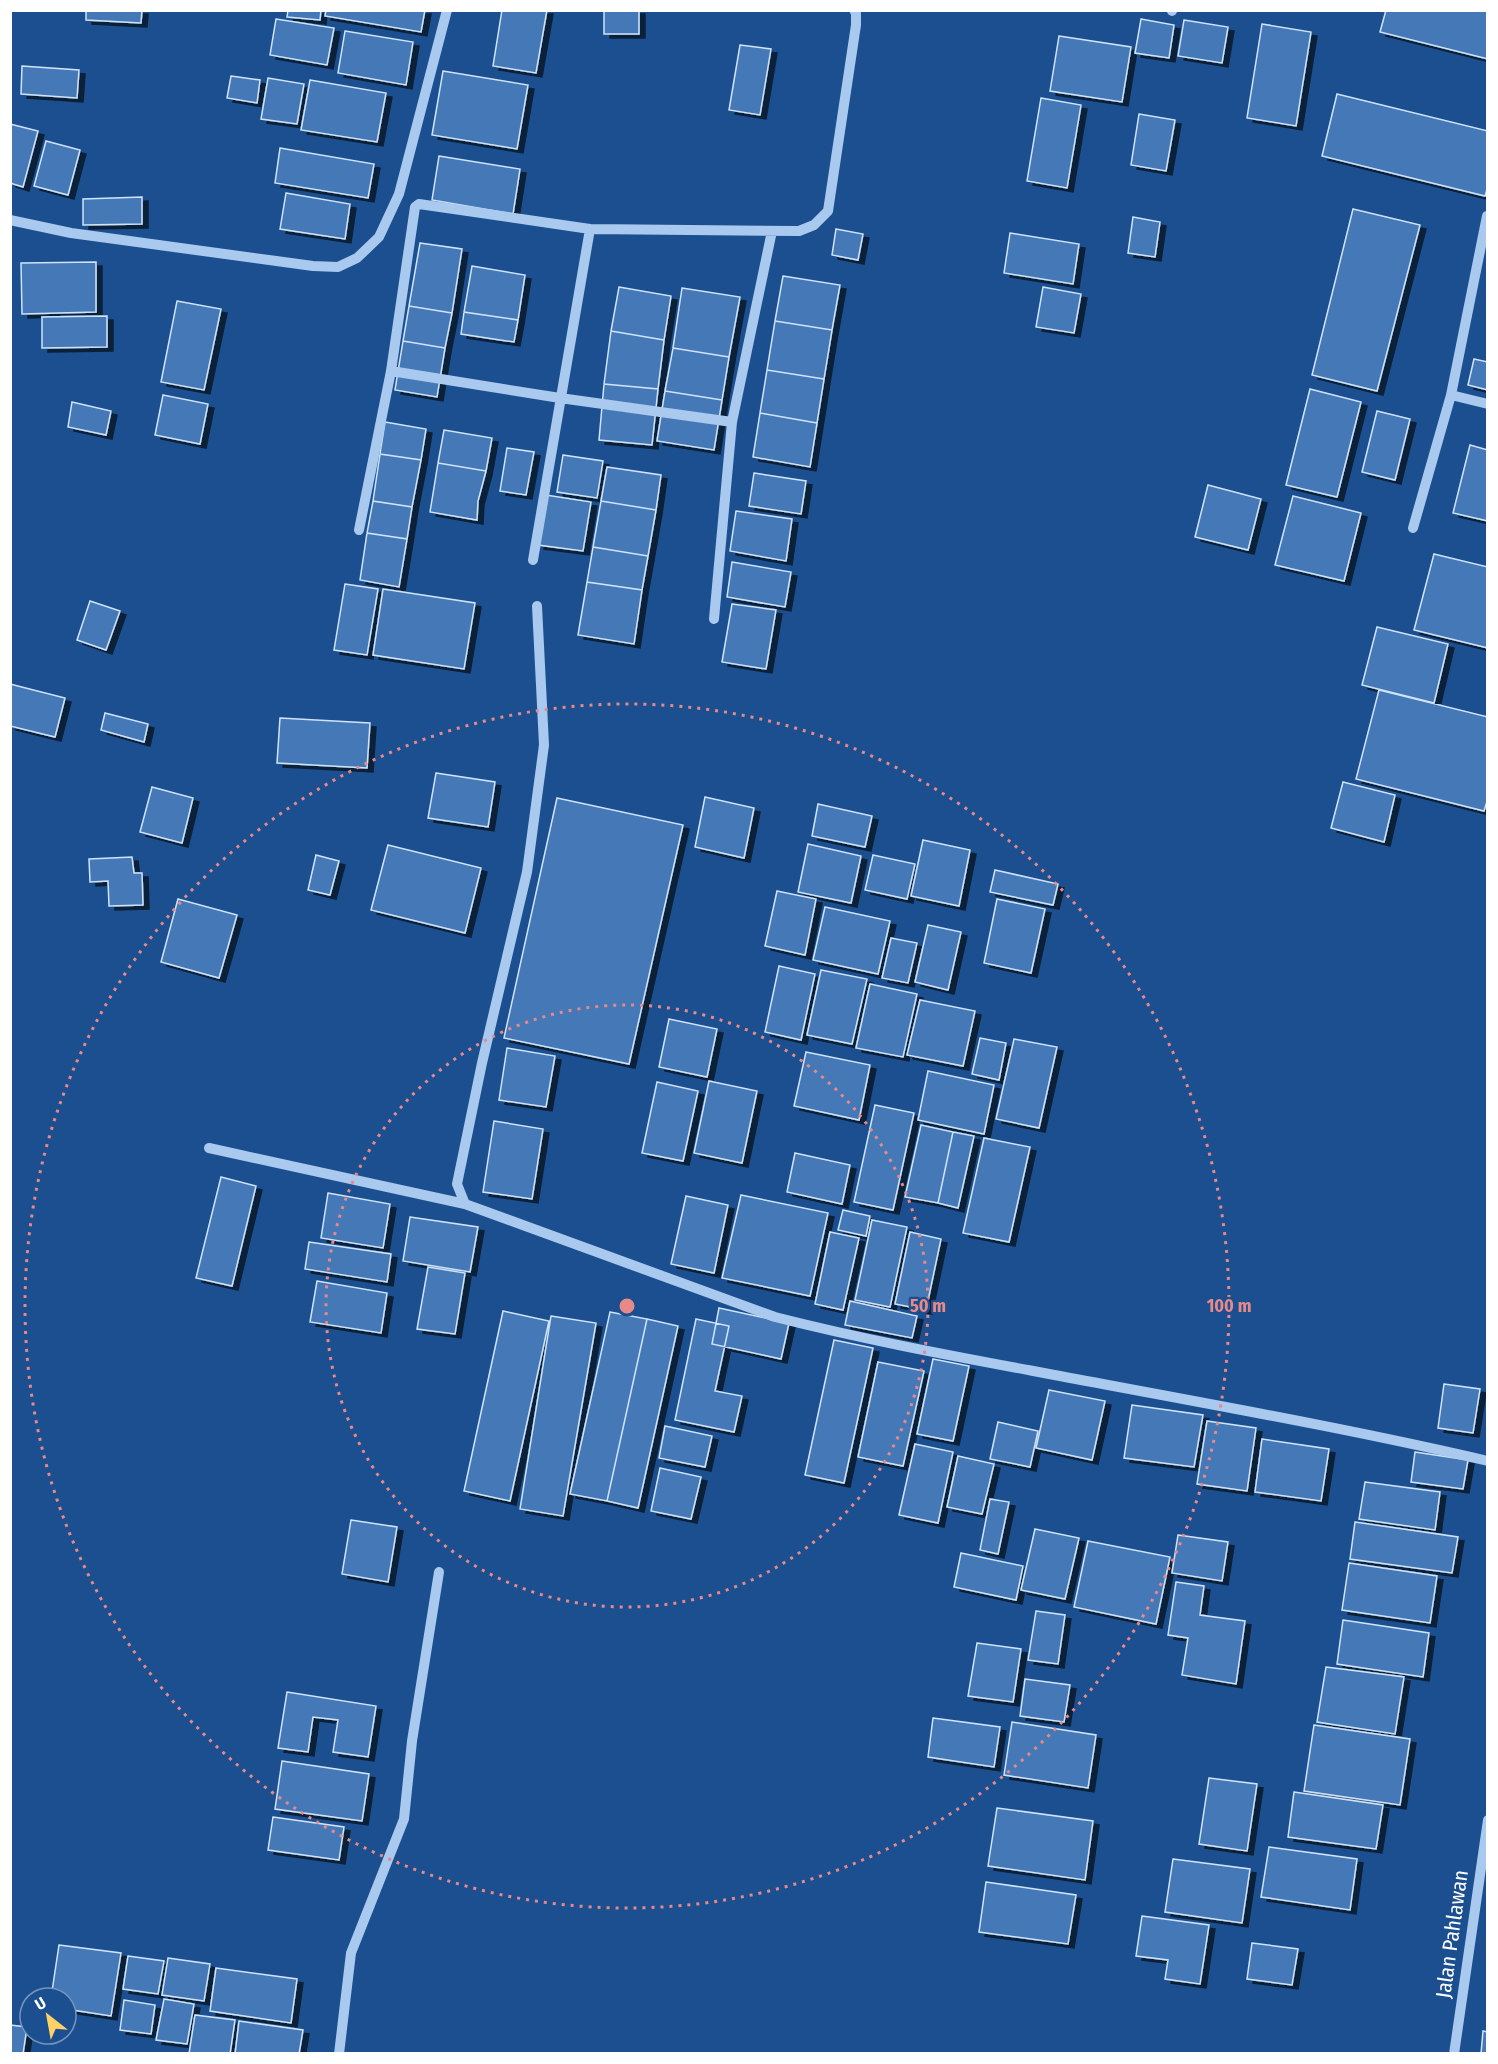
<svg xmlns="http://www.w3.org/2000/svg" width="1498" height="2064" font-family="'Fira Sans Condensed',sans-serif">
<style>
.building{fill:#4478b7;stroke:#cfe3fa;stroke-width:1.5;filter:url(#shadow)}
.lines{fill:none;stroke-linecap:round;stroke-linejoin:round}
.minor{stroke:#a9c9ee;stroke-width:10}
.ring{fill:none;stroke:#e88989;stroke-width:3;stroke-dasharray:3 6}
.labels{text-anchor:middle;dominant-baseline:central;stroke-width:4.5;stroke-linejoin:round;paint-order:stroke}
.street-label{font-size:21px;fill:#fff;stroke:#1b4f8f}
.centre{fill:#e88989;stroke:#1b4f8f;stroke-width:3}
.ring-label{font-size:18px;text-anchor:middle;font-weight:bold;fill:#e88989;stroke:#1b4f8f;stroke-width:4.5;stroke-linejoin:round;paint-order:stroke}
</style>
<defs>
<filter id="shadow"><feDropShadow dx="6" dy="4" stdDeviation="0" flood-color="#0009"/></filter>
</defs>
<rect width="100%" height="100%" fill="#1b4f8f"/>
<path class="building" d="M 86,10 L 142,10 L 141,23 L 86,20 Z
M 288,10 L 321,10 L 320,20 L 287,17 Z
M 326,10 L 425,10 L 421,32 L 325,16 Z
M 502,10 L 547,10 L 536,73 L 493,66 Z
M 604,10 L 639,10 L 639,34 L 604,34 Z
M 1386,10 L 1488,10 L 1488,59 L 1380,32 Z
M 276,19 L 334,28 L 327,65 L 270,55 Z
M 1141,19 L 1174,25 L 1169,58 L 1135,53 Z
M 1184,20 L 1228,27 L 1222,63 L 1178,56 Z
M 1262,24 L 1311,32 L 1296,126 L 1247,118 Z
M 345,31 L 413,42 L 406,85 L 338,73 Z
M 1059,36 L 1131,47 L 1122,102 L 1050,91 Z
M 740,45 L 771,49 L 760,115 L 729,110 Z
M 22,66 L 79,70 L 77,98 L 21,94 Z
M 443,71 L 528,85 L 517,149 L 432,135 Z
M 231,76 L 260,80 L 257,103 L 227,98 Z
M 268,78 L 304,84 L 297,124 L 261,119 Z
M 310,80 L 386,93 L 377,142 L 301,130 Z
M 1337,94 L 1488,131 L 1488,186 L 1485,196 L 1322,156 Z
M 1041,98 L 1081,105 L 1067,188 L 1027,181 Z
M 1139,114 L 1175,120 L 1166,171 L 1131,165 Z
M 10,124 L 38,131 L 23,187 L 10,183 Z
M 46,141 L 80,150 L 68,195 L 34,186 Z
M 280,148 L 374,164 L 368,198 L 275,183 Z
M 439,156 L 520,169 L 513,214 L 432,200 Z
M 286,193 L 350,204 L 345,239 L 280,229 Z
M 142,197 L 142,224 L 83,225 L 83,199 Z
M 1353,209 L 1420,225 L 1377,391 L 1312,375 Z
M 1133,217 L 1160,222 L 1155,257 L 1128,253 Z
M 836,229 L 863,234 L 858,260 L 832,255 Z
M 1010,233 L 1079,244 L 1073,284 L 1004,273 Z
M 420,243 L 462,249 L 452,313 L 409,306 Z
M 96,262 L 96,312 L 22,314 L 21,263 Z
M 472,266 L 525,275 L 518,320 L 464,312 Z
M 783,276 L 840,285 L 832,330 L 775,321 Z
M 619,287 L 671,296 L 664,340 L 611,331 Z
M 1043,287 L 1081,294 L 1074,333 L 1036,327 Z
M 682,288 L 740,297 L 729,357 L 673,348 Z
M 177,301 L 221,309 L 204,390 L 161,382 Z
M 409,306 L 452,313 L 445,348 L 403,341 Z
M 464,312 L 518,320 L 514,342 L 461,334 Z
M 107,316 L 107,347 L 42,348 L 42,317 Z
M 775,321 L 832,330 L 824,379 L 767,370 Z
M 611,331 L 664,340 L 658,389 L 604,384 Z
M 403,341 L 445,348 L 437,397 L 395,390 Z
M 673,348 L 729,357 L 722,400 L 665,391 Z
M 1474,359 L 1488,362 L 1488,390 L 1468,385 Z
M 767,370 L 824,379 L 817,423 L 760,413 Z
M 604,384 L 658,389 L 652,445 L 599,440 Z
M 1310,389 L 1361,402 L 1337,497 L 1286,485 Z
M 665,391 L 722,400 L 714,450 L 657,441 Z
M 163,395 L 208,404 L 200,444 L 155,435 Z
M 72,402 L 111,411 L 106,435 L 68,427 Z
M 1377,411 L 1410,419 L 1395,480 L 1362,472 Z
M 760,413 L 817,423 L 810,467 L 753,457 Z
M 385,422 L 426,429 L 421,460 L 380,454 Z
M 444,430 L 492,438 L 486,471 L 438,463 Z
M 1470,445 L 1488,450 L 1488,521 L 1453,513 Z
M 507,448 L 534,452 L 526,495 L 500,491 Z
M 380,454 L 421,460 L 412,507 L 373,501 Z
M 563,455 L 603,461 L 597,498 L 557,492 Z
M 438,463 L 486,471 L 478,501 L 477,520 L 430,512 Z
M 607,467 L 661,475 L 656,510 L 601,501 Z
M 754,473 L 806,481 L 801,514 L 749,506 Z
M 1208,485 L 1261,499 L 1248,550 L 1195,537 Z
M 546,495 L 591,502 L 583,551 L 538,545 Z
M 1293,496 L 1361,513 L 1344,581 L 1275,565 Z
M 373,501 L 412,507 L 407,539 L 367,533 Z
M 601,501 L 656,510 L 648,556 L 593,547 Z
M 736,511 L 792,519 L 786,561 L 730,551 Z
M 367,533 L 407,539 L 399,587 L 360,580 Z
M 593,547 L 648,556 L 642,590 L 587,582 Z
M 1434,554 L 1488,567 L 1488,648 L 1414,630 Z
M 732,562 L 791,572 L 785,607 L 727,597 Z
M 587,582 L 642,590 L 634,644 L 578,635 Z
M 345,584 L 378,589 L 367,655 L 334,650 Z
M 383,589 L 475,603 L 464,669 L 373,655 Z
M 90,601 L 120,611 L 106,650 L 77,640 Z
M 732,604 L 776,610 L 766,669 L 722,662 Z
M 1377,627 L 1448,644 L 1434,703 L 1362,685 Z
M 10,684 L 65,698 L 55,737 L 10,726 Z
M 1379,690 L 1488,717 L 1488,798 L 1484,811 L 1356,779 Z
M 105,713 L 148,724 L 144,742 L 101,730 Z
M 280,718 L 370,723 L 367,768 L 277,763 Z
M 436,773 L 495,782 L 488,827 L 428,818 Z
M 1343,782 L 1395,795 L 1384,842 L 1331,828 Z
M 152,787 L 193,798 L 182,843 L 140,832 Z
M 705,797 L 754,808 L 744,858 L 695,847 Z
M 557,798 L 683,825 L 629,1064 L 504,1038 Z
M 818,804 L 872,816 L 865,847 L 812,836 Z
M 923,840 L 970,850 L 959,906 L 911,896 Z
M 808,844 L 861,856 L 851,903 L 798,892 Z
M 388,845 L 481,868 L 465,933 L 371,910 Z
M 316,855 L 339,861 L 330,895 L 308,890 Z
M 873,855 L 915,864 L 907,899 L 865,890 Z
M 132,857 L 134,873 L 142,873 L 143,905 L 109,906 L 108,881 L 90,882 L 89,859 Z
M 995,870 L 1058,884 L 1053,905 L 990,892 Z
M 777,891 L 816,899 L 805,955 L 765,946 Z
M 178,899 L 237,915 L 219,978 L 161,962 Z
M 997,899 L 1045,909 L 1031,973 L 984,963 Z
M 825,907 L 890,921 L 878,974 L 813,960 Z
M 928,925 L 961,932 L 948,990 L 915,982 Z
M 891,938 L 917,943 L 908,983 L 882,978 Z
M 779,966 L 815,974 L 801,1040 L 765,1032 Z
M 821,970 L 867,979 L 852,1044 L 807,1035 Z
M 870,984 L 917,994 L 903,1057 L 856,1048 Z
M 920,1000 L 975,1011 L 963,1066 L 907,1055 Z
M 669,1019 L 717,1029 L 707,1077 L 659,1067 Z
M 980,1038 L 1006,1043 L 999,1080 L 972,1074 Z
M 1014,1039 L 1057,1047 L 1039,1128 L 996,1119 Z
M 507,1048 L 555,1056 L 546,1107 L 499,1100 Z
M 806,1052 L 870,1065 L 859,1120 L 794,1106 Z
M 928,1071 L 994,1085 L 984,1134 L 918,1120 Z
M 709,1081 L 757,1091 L 742,1163 L 694,1153 Z
M 657,1082 L 698,1091 L 683,1161 L 642,1153 Z
M 875,1105 L 914,1113 L 893,1210 L 854,1202 Z
M 494,1121 L 543,1129 L 532,1199 L 483,1192 Z
M 921,1125 L 953,1132 L 938,1203 L 905,1197 Z
M 953,1132 L 974,1136 L 958,1208 L 938,1203 Z
M 984,1138 L 1030,1147 L 1009,1242 L 963,1233 Z
M 795,1153 L 850,1165 L 842,1204 L 787,1192 Z
M 221,1177 L 256,1186 L 232,1286 L 196,1278 Z
M 328,1193 L 390,1204 L 383,1248 L 321,1238 Z
M 741,1195 L 828,1213 L 810,1296 L 722,1278 Z
M 686,1196 L 728,1205 L 714,1273 L 671,1264 Z
M 843,1210 L 870,1216 L 866,1236 L 838,1230 Z
M 410,1217 L 478,1227 L 470,1272 L 403,1261 Z
M 872,1220 L 907,1227 L 890,1307 L 855,1300 Z
M 830,1232 L 859,1238 L 843,1310 L 815,1304 Z
M 910,1232 L 941,1239 L 926,1310 L 895,1304 Z
M 309,1242 L 391,1254 L 387,1282 L 305,1269 Z
M 428,1267 L 465,1273 L 455,1334 L 417,1329 Z
M 317,1281 L 387,1293 L 381,1333 L 310,1322 Z
M 850,1301 L 917,1316 L 912,1338 L 845,1325 Z
M 719,1308 L 789,1323 L 781,1359 L 712,1344 Z
M 503,1311 L 549,1321 L 510,1501 L 464,1491 Z
M 610,1312 L 647,1319 L 607,1501 L 570,1494 Z
M 551,1316 L 596,1323 L 563,1516 L 520,1509 Z
M 647,1319 L 678,1326 L 638,1508 L 607,1501 Z
M 696,1319 L 729,1326 L 715,1391 L 742,1396 L 734,1432 L 675,1420 Z
M 834,1340 L 873,1348 L 844,1483 L 805,1475 Z
M 933,1359 L 969,1366 L 953,1441 L 917,1434 Z
M 878,1362 L 924,1371 L 903,1466 L 858,1457 Z
M 1444,1384 L 1480,1389 L 1473,1433 L 1438,1428 Z
M 1049,1390 L 1105,1401 L 1092,1460 L 1036,1448 Z
M 1132,1405 L 1203,1415 L 1194,1467 L 1124,1458 Z
M 1207,1421 L 1256,1428 L 1247,1491 L 1197,1484 Z
M 998,1422 L 1038,1431 L 1030,1467 L 990,1459 Z
M 665,1426 L 712,1436 L 705,1467 L 659,1458 Z
M 1262,1439 L 1329,1449 L 1321,1501 L 1255,1492 Z
M 915,1444 L 953,1452 L 938,1523 L 899,1515 Z
M 1415,1452 L 1468,1460 L 1463,1489 L 1411,1482 Z
M 958,1456 L 994,1464 L 982,1514 L 947,1507 Z
M 660,1468 L 701,1477 L 691,1519 L 651,1511 Z
M 1365,1482 L 1440,1492 L 1435,1530 L 1359,1519 Z
M 990,1499 L 1009,1502 L 998,1554 L 980,1550 Z
M 351,1520 L 397,1527 L 388,1582 L 342,1574 Z
M 1355,1522 L 1458,1537 L 1452,1573 L 1350,1559 Z
M 1035,1529 L 1079,1538 L 1065,1599 L 1021,1590 Z
M 1178,1535 L 1228,1542 L 1222,1581 L 1172,1573 Z
M 1088,1541 L 1170,1557 L 1156,1624 L 1074,1607 Z
M 961,1553 L 1023,1566 L 1016,1600 L 954,1587 Z
M 1349,1563 L 1437,1576 L 1430,1623 L 1342,1610 Z
M 1176,1582 L 1204,1586 L 1200,1615 L 1245,1621 L 1236,1684 L 1182,1675 L 1188,1638 L 1168,1635 Z
M 1036,1611 L 1065,1615 L 1058,1664 L 1028,1660 Z
M 1343,1620 L 1429,1633 L 1423,1677 L 1337,1664 Z
M 977,1643 L 1021,1649 L 1013,1702 L 968,1696 Z
M 1326,1667 L 1404,1677 L 1395,1734 L 1317,1722 Z
M 1025,1679 L 1070,1685 L 1064,1722 L 1020,1716 Z
M 287,1692 L 376,1706 L 368,1757 L 333,1752 L 338,1720 L 313,1717 L 308,1752 L 278,1748 Z
M 933,1718 L 1000,1727 L 994,1767 L 928,1757 Z
M 1012,1722 L 1096,1735 L 1088,1788 L 1004,1775 Z
M 1314,1725 L 1410,1739 L 1400,1805 L 1304,1791 Z
M 282,1761 L 369,1774 L 362,1821 L 275,1809 Z
M 1209,1778 L 1257,1784 L 1247,1851 L 1199,1844 Z
M 1294,1792 L 1383,1805 L 1376,1849 L 1288,1837 Z
M 997,1808 L 1093,1821 L 1085,1880 L 988,1866 Z
M 273,1817 L 344,1827 L 339,1860 L 268,1850 Z
M 1269,1847 L 1357,1859 L 1350,1910 L 1261,1897 Z
M 1173,1859 L 1250,1869 L 1242,1923 L 1165,1912 Z
M 986,1882 L 1076,1895 L 1068,1944 L 979,1932 Z
M 1142,1916 L 1209,1925 L 1200,1984 L 1165,1979 L 1168,1960 L 1136,1956 Z
M 1252,1943 L 1298,1949 L 1292,1985 L 1247,1979 Z
M 59,1945 L 121,1953 L 111,2016 L 66,2009 L 66,1998 L 51,1998 Z
M 128,1956 L 164,1961 L 158,1994 L 123,1989 Z
M 168,1958 L 210,1964 L 204,2001 L 162,1995 Z
M 216,1968 L 297,1979 L 291,2023 L 210,2011 Z
M 164,1999 L 194,2004 L 187,2044 L 156,2040 Z
M 124,2000 L 155,2005 L 151,2034 L 120,2030 Z
M 195,2015 L 235,2020 L 230,2054 L 189,2054 Z
M 239,2021 L 303,2030 L 299,2054 L 235,2054 Z
M 10,2025 L 27,2027 L 23,2054 L 10,2054 Z
M 1483,2031 L 1488,2032 L 1488,2054 L 1481,2054 Z"/>
<g class="lines">
<path class="minor" d="M 1172,11 L 1172,10
M 1487,216 L 1451,395 L 1488,404
M 10,220 L 71,233 L 313,266 L 338,267 L 357,258 L 379,237 L 399,194 L 447,10
M 732,422 L 560,398 L 391,371 L 415,207 L 419,204 L 590,229 L 799,231 L 814,225 L 828,211 L 856,25 L 856,13 L 854,10
M 1413,528 L 1451,395
M 359,530 L 391,371
M 533,560 L 590,229
M 714,619 L 732,422 L 772,231
M 209,1148 L 465,1204 L 775,1317 C 869,1341 964,1358 1060,1376 C 1203,1403 1346,1428 1488,1461
M 465,1204 L 457,1184 L 482,1063 L 527,872 L 544,745 L 537,606
M 339,2054 L 351,1953 L 404,1819 L 412,1741 L 439,1572
M 1454,2054 L 1488,1820"/>
</g>
<g class="ring">
<circle cx="627" cy="1306" r="301"/>
<circle cx="627" cy="1306" r="602"/>
</g>
<g class="labels">
<g class="street-label">
<text transform="translate(1452 1934) rotate(-82)">Jalan Pahlawan</text>
</g>
</g>
<circle cx="627" cy="1306" r="9" class="centre"/>
<g class="ring-label">
<text x="928" y="1312">50 m</text>
<text x="1229" y="1312">100 m</text>
</g>
<rect width="1498" height="2064" fill="none" stroke="#ffffff" stroke-width="24"/>
<g transform="translate(48 2016) rotate(329)"><circle r="28" fill="#1b4f8f" stroke="#7695bc" stroke-width="1.5"/>
<path d="M0-4.5L10 22L0 15L-10 22Z" fill="#ffd166"/>
<text y="-9" font-size="16" font-weight="bold" text-anchor="middle" fill="#ffffff">U</text>
</g>
</svg>
